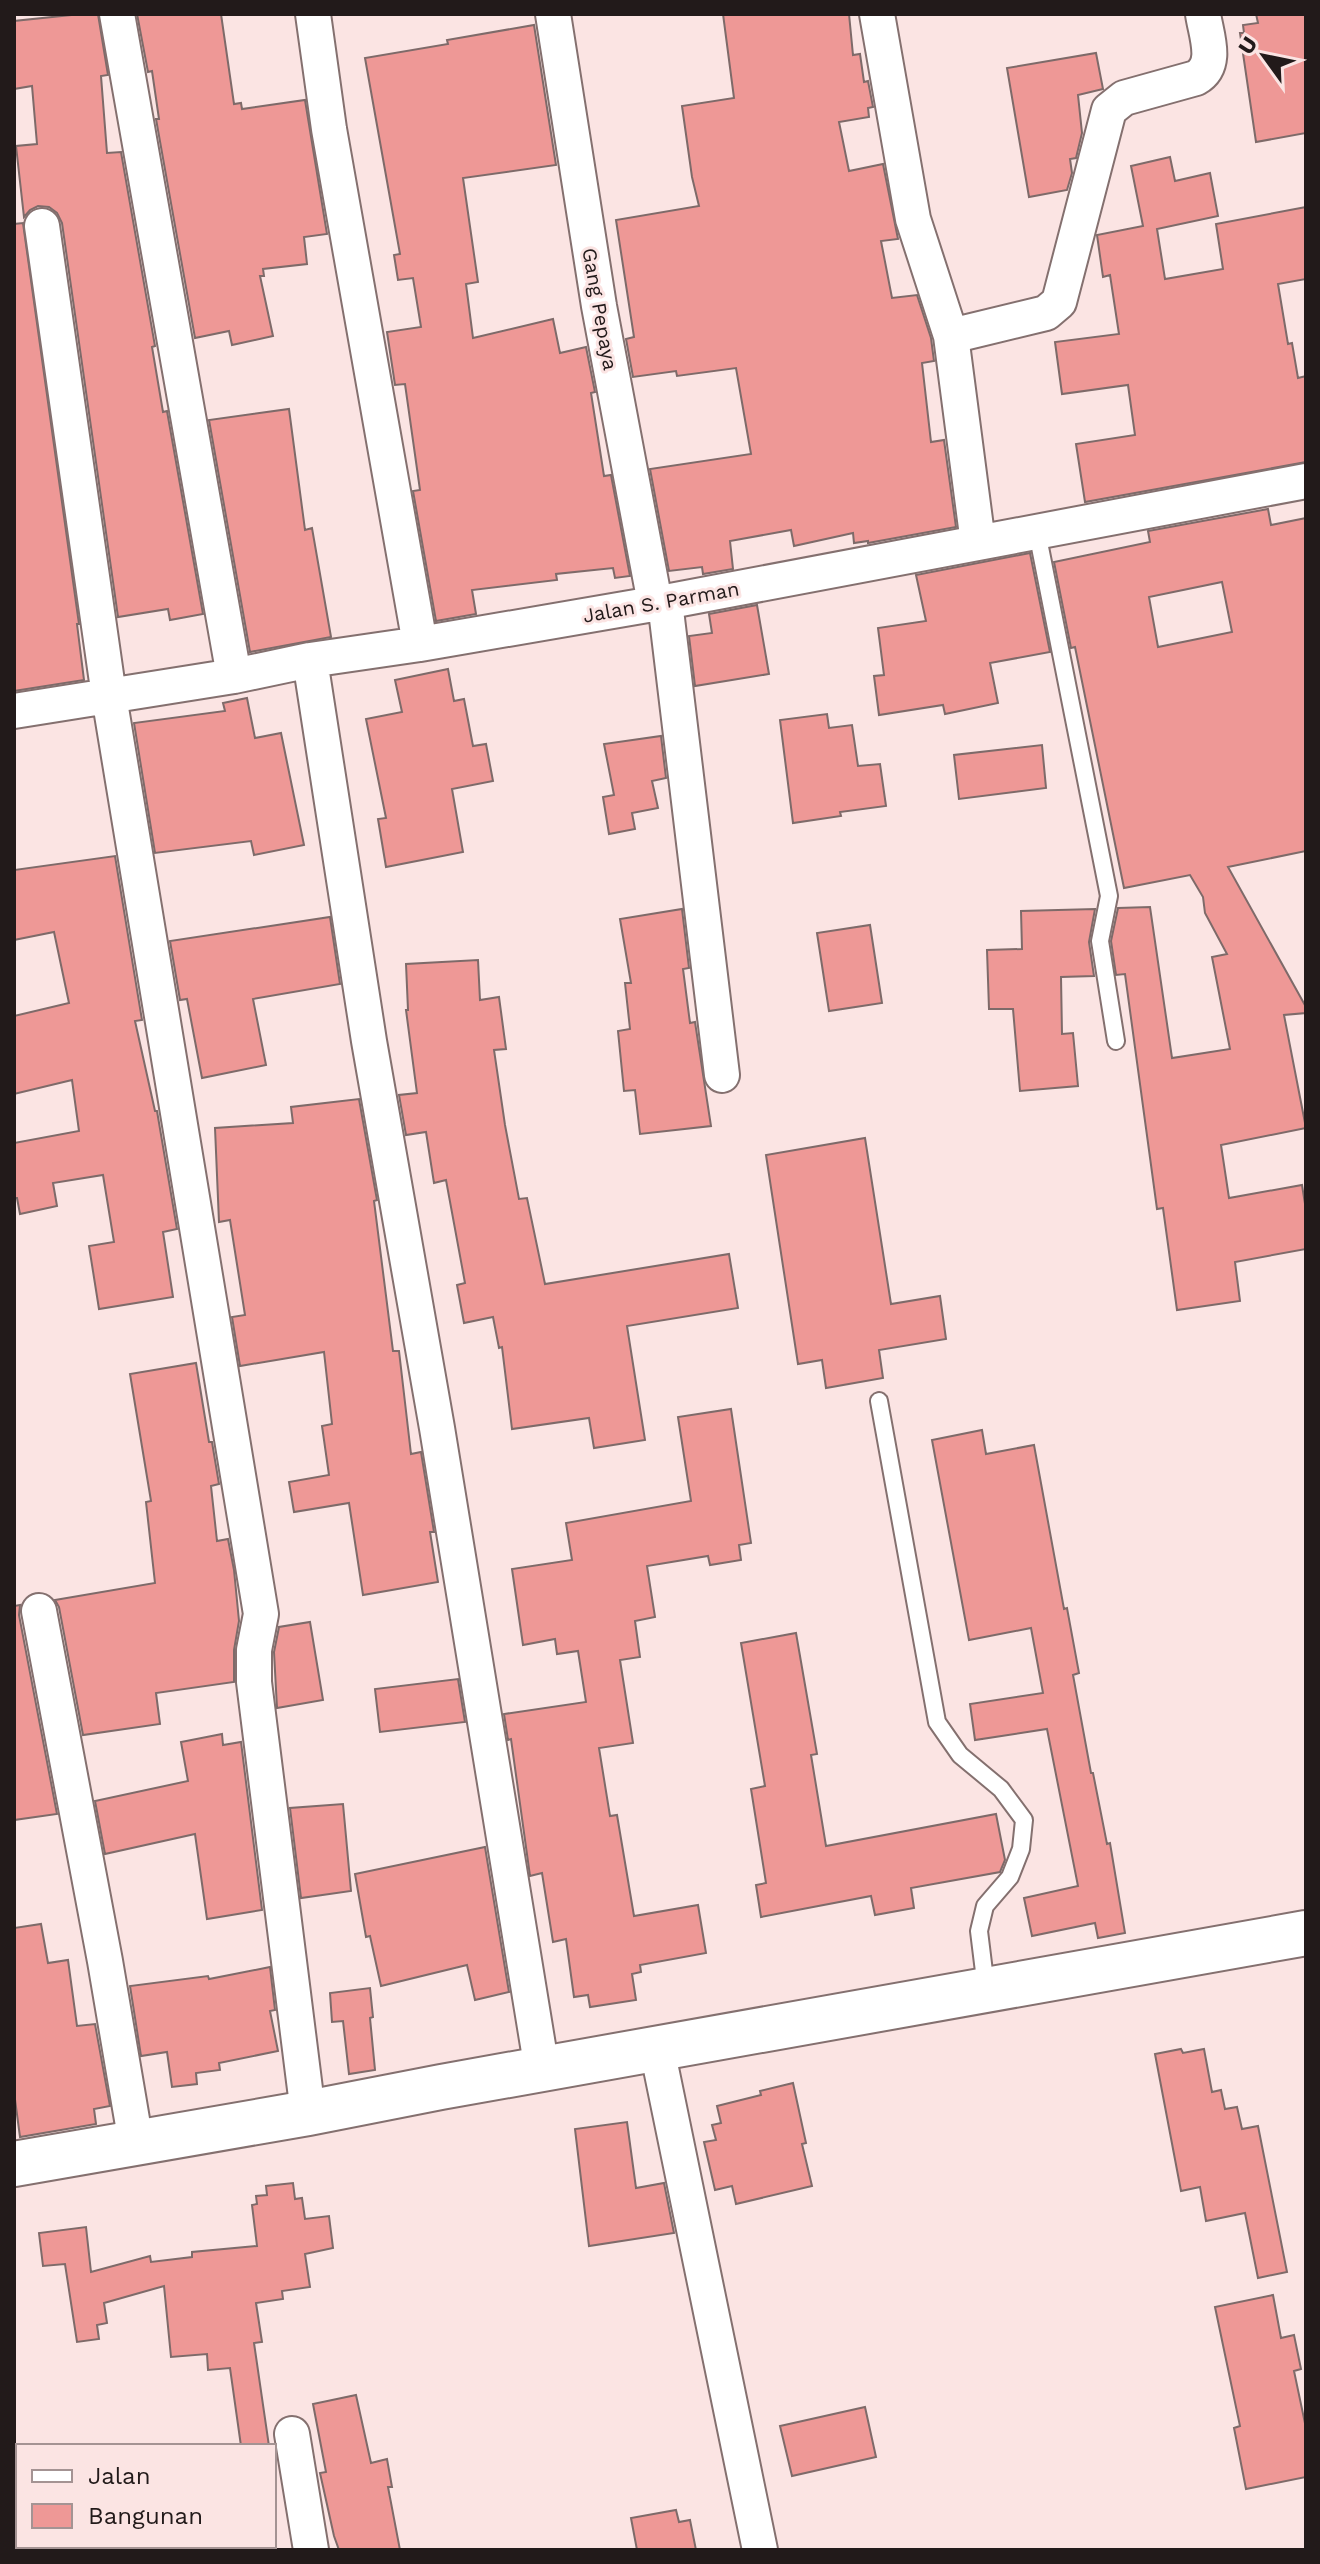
<svg xmlns="http://www.w3.org/2000/svg" width="1320" height="2564" font-family="'Work Sans',sans-serif">
<style>
.building{fill:#ee9896;stroke:#7e6a69;stroke-width:2;fill-rule:evenodd}
.lines{fill:none;stroke-linecap:round;stroke-linejoin:round}
.lane-casing{stroke:#84706f;stroke-width:20}
.street-casing{stroke:#84706f;stroke-width:38}
.secondary-casing{stroke:#84706f;stroke-width:48}
.lane{stroke:#fff;stroke-width:16}
.street{stroke:#fff;stroke-width:34}
.secondary{stroke:#fff;stroke-width:44}
.labels{text-anchor:middle;dominant-baseline:central;stroke-width:6;stroke-linejoin:round;paint-order:stroke}
.street-label{font-size:20px;fill:#221a1a;stroke:#fbe4e3}
</style>
<rect width="100%" height="100%" fill="#fbe4e3"/>
<path class="building" d="M 81,14 L 98,14 L 108,75 L 101,76 L 107,153 L 121,152 L 155,346 L 152,347 L 163,412 L 167,411 L 203,614 L 170,620 L 168,609 L 118,617 L 62,223 L 57,213 L 49,207 L 38,206 L 30,210 L 24,217 L 16,146 L 37,144 L 32,86 L 14,89 L 14,21 Z
M 137,14 L 221,14 L 234,104 L 241,103 L 242,109 L 305,100 L 327,234 L 304,237 L 307,264 L 263,269 L 264,276 L 260,276 L 273,336 L 232,345 L 229,331 L 195,338 L 156,119 L 159,119 L 152,71 L 148,72 Z
M 723,14 L 849,14 L 853,55 L 860,54 L 864,82 L 868,81 L 873,107 L 868,108 L 869,117 L 839,122 L 849,171 L 883,164 L 898,239 L 881,241 L 892,298 L 917,295 L 931,338 L 934,361 L 922,363 L 931,442 L 944,440 L 956,527 L 868,543 L 868,541 L 854,543 L 853,533 L 794,546 L 791,530 L 730,541 L 733,569 L 703,574 L 702,567 L 669,571 L 650,469 L 751,454 L 736,368 L 677,376 L 676,371 L 633,377 L 626,339 L 634,337 L 616,220 L 699,206 L 692,177 L 682,106 L 734,98 Z
M 1256,14 L 1306,14 L 1306,133 L 1256,142 L 1240,33 L 1244,33 L 1243,25 L 1258,23 Z
M 534,25 L 556,165 L 463,178 L 478,282 L 466,284 L 473,338 L 553,319 L 560,353 L 586,347 L 595,392 L 591,393 L 604,476 L 611,475 L 630,576 L 615,578 L 613,568 L 556,574 L 557,580 L 472,590 L 476,614 L 436,621 L 413,491 L 420,490 L 405,384 L 395,385 L 387,332 L 421,327 L 413,278 L 398,280 L 394,255 L 400,254 L 365,58 L 448,44 L 447,40 Z
M 1096,53 L 1103,89 L 1078,95 L 1082,133 L 1076,158 L 1070,159 L 1072,173 L 1067,190 L 1029,197 L 1007,68 Z
M 1170,157 L 1175,181 L 1210,173 L 1218,216 L 1157,229 L 1165,279 L 1223,269 L 1216,224 L 1306,207 L 1306,279 L 1278,284 L 1288,344 L 1292,343 L 1298,378 L 1306,376 L 1306,462 L 1085,502 L 1076,444 L 1135,435 L 1128,385 L 1062,394 L 1055,342 L 1119,334 L 1110,275 L 1103,277 L 1097,235 L 1143,226 L 1131,166 Z
M 23,223 L 79,624 L 77,624 L 84,680 L 14,691 L 14,224 Z
M 289,409 L 305,530 L 312,528 L 331,637 L 250,652 L 209,420 Z
M 1268,509 L 1271,525 L 1306,518 L 1306,851 L 1228,867 L 1306,1007 L 1306,1013 L 1284,1015 L 1306,1128 L 1221,1145 L 1229,1198 L 1302,1185 L 1306,1210 L 1306,1249 L 1235,1262 L 1240,1301 L 1177,1310 L 1163,1208 L 1157,1209 L 1125,974 L 1116,975 L 1111,941 L 1118,908 L 1150,907 L 1172,1058 L 1230,1049 L 1212,957 L 1227,954 L 1205,913 L 1203,897 L 1190,875 L 1124,888 L 1075,647 L 1071,648 L 1054,562 L 1150,542 L 1148,531 ZM 1222,582 L 1232,632 L 1158,647 L 1149,597 Z
M 1030,553 L 1050,652 L 990,663 L 998,703 L 945,714 L 943,705 L 879,715 L 874,676 L 884,675 L 878,628 L 926,621 L 916,575 Z
M 757,605 L 769,674 L 695,686 L 689,636 L 712,633 L 709,614 Z
M 448,669 L 454,701 L 464,699 L 473,746 L 486,744 L 493,781 L 452,789 L 463,852 L 386,867 L 378,819 L 386,818 L 366,719 L 402,712 L 395,680 Z
M 247,698 L 255,738 L 281,733 L 304,845 L 254,855 L 251,841 L 155,853 L 134,723 L 225,711 L 223,703 Z
M 827,714 L 829,728 L 852,725 L 858,766 L 880,764 L 886,806 L 840,812 L 841,816 L 793,823 L 780,720 Z
M 661,736 L 666,778 L 652,781 L 658,808 L 632,813 L 635,829 L 609,834 L 603,797 L 614,795 L 604,744 Z
M 1042,745 L 1046,788 L 959,799 L 954,755 Z
M 115,856 L 142,1020 L 135,1021 L 155,1111 L 157,1111 L 177,1229 L 163,1232 L 173,1297 L 99,1309 L 89,1246 L 114,1242 L 103,1175 L 53,1183 L 57,1206 L 20,1214 L 17,1198 L 14,1198 L 14,1143 L 79,1131 L 72,1080 L 14,1094 L 14,1016 L 69,1003 L 54,932 L 14,940 L 14,870 Z
M 682,909 L 689,968 L 683,969 L 690,1023 L 695,1022 L 711,1126 L 640,1134 L 635,1090 L 624,1091 L 618,1031 L 630,1029 L 625,983 L 631,983 L 620,919 Z
M 1095,909 L 1089,942 L 1094,976 L 1061,977 L 1062,1034 L 1073,1033 L 1078,1086 L 1020,1091 L 1013,1009 L 989,1009 L 987,950 L 1022,949 L 1021,911 Z
M 330,917 L 340,984 L 253,999 L 266,1065 L 202,1078 L 187,999 L 180,1000 L 170,941 Z
M 870,925 L 882,1003 L 829,1011 L 817,933 Z
M 478,960 L 480,1000 L 499,997 L 506,1049 L 494,1050 L 505,1125 L 519,1199 L 527,1198 L 545,1284 L 729,1254 L 738,1308 L 627,1326 L 645,1440 L 594,1448 L 589,1418 L 512,1429 L 502,1347 L 499,1348 L 493,1317 L 464,1323 L 457,1285 L 465,1283 L 446,1180 L 434,1183 L 426,1132 L 406,1135 L 399,1095 L 417,1093 L 406,1010 L 408,1010 L 406,964 Z
M 359,1099 L 377,1200 L 374,1201 L 393,1351 L 399,1351 L 411,1454 L 421,1452 L 434,1532 L 430,1532 L 438,1582 L 363,1595 L 349,1503 L 294,1512 L 289,1482 L 329,1475 L 322,1426 L 332,1424 L 324,1352 L 240,1366 L 232,1317 L 245,1315 L 230,1220 L 219,1222 L 215,1128 L 293,1123 L 291,1107 Z
M 865,1138 L 891,1304 L 940,1296 L 946,1339 L 879,1350 L 883,1378 L 826,1388 L 822,1360 L 798,1364 L 766,1155 Z
M 196,1363 L 209,1442 L 212,1442 L 219,1484 L 211,1486 L 217,1541 L 228,1539 L 234,1570 L 239,1621 L 234,1650 L 234,1682 L 156,1693 L 160,1724 L 83,1735 L 59,1607 L 55,1600 L 155,1583 L 146,1502 L 151,1501 L 130,1374 Z
M 731,1409 L 751,1543 L 739,1545 L 741,1560 L 710,1565 L 708,1556 L 647,1566 L 655,1617 L 635,1621 L 640,1657 L 620,1660 L 633,1743 L 599,1748 L 610,1816 L 617,1815 L 634,1916 L 698,1905 L 706,1953 L 640,1965 L 641,1972 L 632,1974 L 636,2000 L 590,2007 L 588,1995 L 574,1997 L 566,1939 L 553,1942 L 542,1873 L 530,1876 L 511,1739 L 508,1740 L 504,1714 L 586,1702 L 578,1651 L 557,1654 L 555,1639 L 523,1645 L 512,1569 L 572,1560 L 566,1523 L 691,1501 L 678,1417 Z
M 982,1430 L 986,1454 L 1034,1445 L 1064,1609 L 1067,1608 L 1079,1673 L 1073,1675 L 1091,1773 L 1093,1773 L 1107,1844 L 1110,1843 L 1125,1933 L 1098,1938 L 1095,1923 L 1032,1936 L 1024,1898 L 1078,1886 L 1047,1729 L 975,1740 L 970,1704 L 1043,1693 L 1031,1628 L 969,1640 L 932,1440 Z
M 20,1605 L 19,1615 L 57,1814 L 14,1820 L 14,1606 Z
M 310,1622 L 323,1700 L 277,1708 L 274,1652 L 279,1627 Z
M 796,1633 L 817,1754 L 811,1755 L 826,1846 L 996,1814 L 1005,1860 L 1000,1872 L 911,1888 L 914,1908 L 875,1915 L 871,1896 L 761,1917 L 756,1885 L 766,1883 L 751,1789 L 765,1786 L 741,1643 Z
M 458,1679 L 465,1722 L 380,1732 L 375,1689 Z
M 222,1734 L 223,1745 L 241,1742 L 262,1910 L 207,1919 L 195,1834 L 105,1854 L 95,1801 L 188,1781 L 181,1742 Z
M 343,1804 L 351,1891 L 301,1898 L 290,1808 Z
M 485,1847 L 509,1992 L 475,2000 L 467,1965 L 381,1986 L 370,1936 L 366,1937 L 355,1874 Z
M 41,1924 L 48,1963 L 68,1960 L 77,2026 L 95,2024 L 110,2106 L 94,2109 L 96,2124 L 20,2137 L 14,2092 L 14,1928 Z
M 270,1967 L 275,2010 L 270,2011 L 278,2051 L 219,2063 L 220,2070 L 196,2073 L 197,2084 L 172,2087 L 167,2052 L 141,2056 L 130,1986 L 208,1976 L 209,1979 Z
M 370,1988 L 373,2017 L 370,2018 L 375,2070 L 349,2074 L 343,2021 L 332,2022 L 330,1993 Z
M 1181,2049 L 1183,2053 L 1204,2049 L 1212,2092 L 1221,2090 L 1225,2109 L 1237,2107 L 1242,2129 L 1258,2126 L 1287,2272 L 1258,2278 L 1245,2213 L 1206,2221 L 1200,2187 L 1181,2191 L 1155,2054 Z
M 793,2083 L 806,2143 L 802,2144 L 812,2186 L 736,2204 L 732,2186 L 715,2190 L 704,2142 L 716,2140 L 712,2125 L 721,2123 L 717,2106 L 761,2095 L 760,2091 Z
M 627,2122 L 636,2188 L 664,2183 L 674,2233 L 589,2246 L 575,2129 Z
M 293,2183 L 295,2199 L 302,2198 L 305,2219 L 329,2216 L 333,2248 L 305,2254 L 310,2287 L 282,2291 L 283,2299 L 256,2303 L 262,2342 L 254,2343 L 269,2446 L 241,2446 L 230,2368 L 208,2370 L 207,2354 L 171,2357 L 164,2286 L 104,2303 L 107,2323 L 97,2325 L 99,2339 L 77,2342 L 65,2264 L 43,2266 L 39,2233 L 86,2227 L 91,2272 L 150,2256 L 151,2262 L 192,2257 L 192,2252 L 257,2246 L 252,2205 L 257,2204 L 256,2196 L 267,2195 L 266,2186 Z
M 1273,2295 L 1281,2338 L 1294,2335 L 1301,2369 L 1294,2371 L 1306,2428 L 1306,2477 L 1246,2489 L 1234,2428 L 1240,2426 L 1215,2307 Z
M 356,2395 L 371,2463 L 387,2459 L 392,2487 L 388,2487 L 400,2550 L 339,2550 L 334,2536 L 320,2473 L 326,2472 L 313,2404 Z
M 865,2407 L 876,2457 L 792,2476 L 780,2426 Z
M 676,2510 L 679,2522 L 690,2520 L 696,2550 L 637,2550 L 631,2518 Z"/>
<g class="lines">
<g class="lane-casing">
<path id="lane" d="M 1037,532 L 1109,896 L 1100,941 L 1116,1041
M 879,1401 L 937,1722 L 960,1755 L 1001,1789 L 1024,1820 L 1021,1849 L 1010,1877 L 985,1906 L 979,1931 L 986,1988"/>
</g>
<g class="street-casing">
<path id="street" d="M 117,14 L 234,676
M 313,14 L 329,129 L 420,644
M 553,14 L 599,306 L 655,603
M 877,14 L 913,219 L 951,336 L 978,543
M 42,226 L 109,696 L 261,1614 L 254,1650 L 254,1682 L 308,2113
M 951,336 L 1046,313 L 1059,302 L 1109,110 L 1124,98 L 1196,78 C 1219,65 1206,35 1203,14
M 665,602 L 722,1075
M 310,660 L 369,1041 L 437,1428 L 542,2070
M 14,711 L 234,676 L 310,660 L 420,644 L 665,602 L 1306,481
M 39,1611 L 105,1961 L 136,2143
M 657,2049 L 760,2550
M 292,2434 L 311,2550"/>
</g>
<g class="secondary-casing">
<path id="secondary" d="M 14,2164 L 308,2113 L 441,2087 L 1306,1933"/>
</g>
<use href="#lane" class="lane"/>
<use href="#street" class="street"/>
<use href="#secondary" class="secondary"/>
</g>
<g class="labels">
<g class="street-label">
<text transform="translate(600 309) rotate(80)">Gang Pepaya</text>
<text transform="translate(661 602) rotate(-10)">Jalan S. Parman</text>
</g>
</g>
<rect width="1320" height="2564" fill="none" stroke="#221a1a" stroke-width="32"/>
<rect x="16" y="2444" width="260" height="104" fill="#fbe4e3" stroke="#a49393" stroke-width="2"/>
<rect x="32" y="2470" width="40" height="12" fill="#ffffff" stroke="#a49393" stroke-width="2"/>
<text x="88" y="2484" font-size="24" fill="#221a1a">Jalan</text>
<rect x="32" y="2504" width="40" height="24" fill="#ee9896" stroke="#a49393" stroke-width="2"/>
<text x="88" y="2524" font-size="24" fill="#221a1a">Bangunan</text>
<g transform="translate(1264 56) rotate(303)" stroke="#fbe4e3" stroke-width="6" paint-order="stroke">
<path d="M0-6L14 30L0 20L-14 30Z" fill="#221a1a"/>
<text y="-12" font-size="22" font-weight="bold" text-anchor="middle" fill="#221a1a">U</text>
</g>
</svg>
